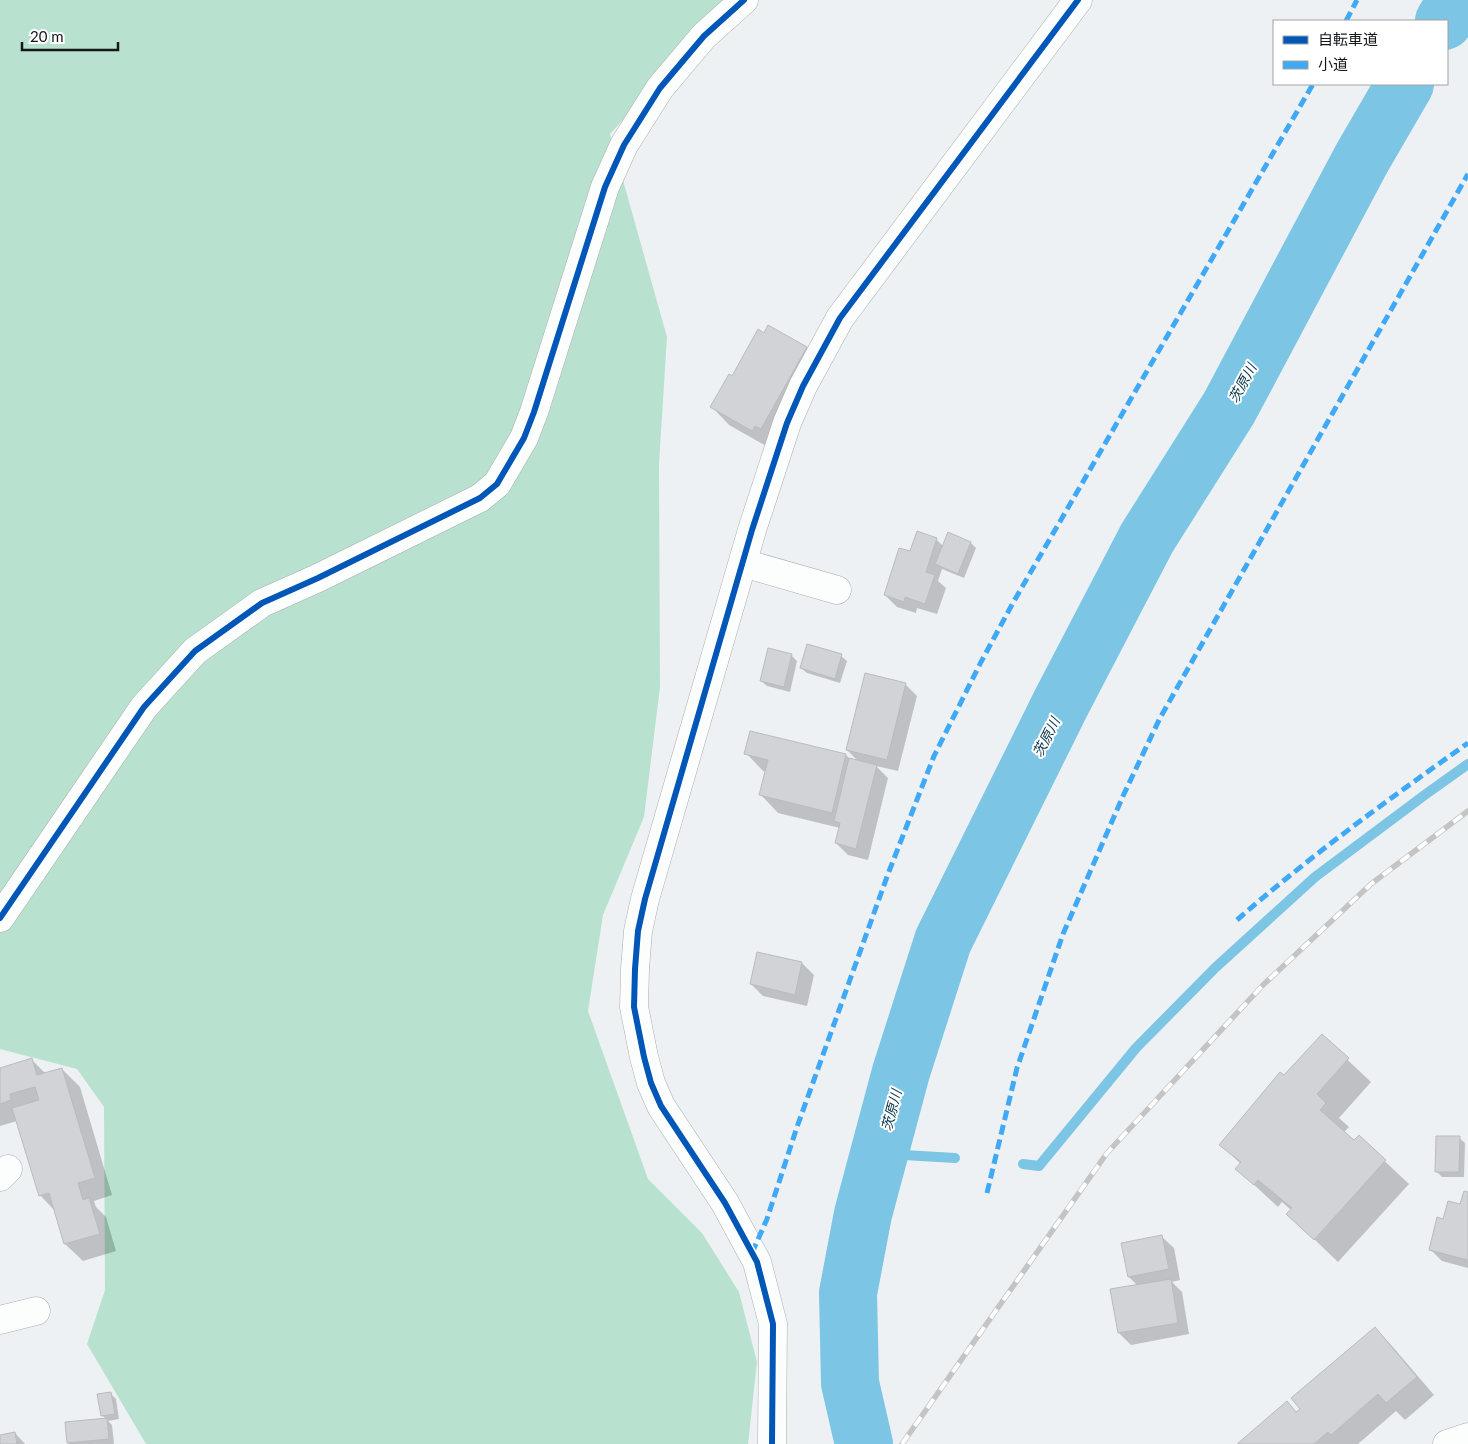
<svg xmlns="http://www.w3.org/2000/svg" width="1468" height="1444" font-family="Lato,'Noto Sans JP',sans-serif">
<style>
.green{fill:#b8e2cf}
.shadow{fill:#0003}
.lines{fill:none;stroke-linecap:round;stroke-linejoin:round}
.stream{stroke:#7dc5e5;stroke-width:10}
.river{stroke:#7dc5e5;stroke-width:58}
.building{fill:#d1d3d6;stroke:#b9bbbe}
.minor-casing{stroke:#abadaf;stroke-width:29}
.major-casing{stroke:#abadaf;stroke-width:29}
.minor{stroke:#fcfdfd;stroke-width:28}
.major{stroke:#fcfdfd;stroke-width:28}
.rail-casing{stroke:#c4c4c4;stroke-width:5.5}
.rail{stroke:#fff;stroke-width:4;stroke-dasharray:11;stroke-linecap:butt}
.quiet{stroke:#3fa9f5;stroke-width:5;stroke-dasharray:10 5;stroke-linecap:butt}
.cycleway-casing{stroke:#fff;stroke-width:9}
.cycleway{stroke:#0057b8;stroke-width:6}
.labels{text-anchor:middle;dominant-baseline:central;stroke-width:4;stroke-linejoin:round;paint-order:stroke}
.water-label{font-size:14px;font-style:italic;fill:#063548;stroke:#fff}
</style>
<rect width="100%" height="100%" fill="#eef1f4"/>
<path class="green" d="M 0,0 L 732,0 L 610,134 L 667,337 L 659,464 L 660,687 L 644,817 L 603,915 L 588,1011 L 648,1179 L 702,1233 L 739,1292 L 757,1362 L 748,1444 L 146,1444 L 87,1344 L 105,1290 L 104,1107 L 77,1069 L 0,1049 Z"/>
<path class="shadow" d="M 768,327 L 807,348 L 824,366 L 770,448 L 729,425 L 712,407 Z
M 948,533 L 971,543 L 976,548 L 964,578 L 942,569 L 938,581 L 946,588 L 937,614 L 917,608 L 916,613 L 897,607 L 885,595 L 911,553 L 936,539 L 943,546 Z
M 791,655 L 797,661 L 790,692 L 767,686 L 761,681 Z
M 841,656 L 847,661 L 840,683 L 807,673 L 801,668 Z
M 905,684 L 917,696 L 898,771 L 876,766 L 888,778 L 868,860 L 848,855 L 836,843 L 840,828 L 778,813 L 761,795 L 766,772 L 763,771 L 746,753 L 751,732 L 846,755 L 850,759 L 859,762 L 847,750 Z
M 758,954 L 802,963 L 814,975 L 807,1006 L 763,996 L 751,984 Z
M 1322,1036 L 1371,1082 L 1339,1118 L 1349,1127 L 1344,1132 L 1354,1142 L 1359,1137 L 1409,1184 L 1338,1262 L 1288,1214 L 1291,1210 L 1282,1202 L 1278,1207 L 1237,1169 L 1241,1164 L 1221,1145 Z
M 32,1060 L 46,1074 L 62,1069 L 80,1087 L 112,1195 L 94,1201 L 96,1207 L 106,1217 L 116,1251 L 83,1261 L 65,1244 L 55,1211 L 40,1195 L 17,1121 L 0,1126 L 0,1069 Z
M 1459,1138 L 1465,1143 L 1464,1177 L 1442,1177 L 1436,1171 Z
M 1468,1193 L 1468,1268 L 1442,1261 L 1430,1249 L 1444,1221 L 1461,1206 Z
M 1162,1237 L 1174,1248 L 1180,1280 L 1172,1282 L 1182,1292 L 1189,1334 L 1131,1345 L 1119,1333 L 1138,1286 L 1129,1277 Z
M 1375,1328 L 1392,1346 L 1434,1395 L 1405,1420 L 1396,1411 L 1358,1444 L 1239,1444 L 1287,1403 L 1297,1413 Z
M 111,1394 L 116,1399 L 119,1419 L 108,1421 L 112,1425 L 114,1444 L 69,1444 L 68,1443 L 106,1419 L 102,1415 Z
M 15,1433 L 25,1444 L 0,1444 L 0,1436 Z"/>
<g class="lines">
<path class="stream" d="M 1023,1164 L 1039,1166 L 1136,1048 L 1215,968 L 1315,877 L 1426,794 L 1468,764
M 863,1214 L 904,1155 L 955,1158"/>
<path class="river" d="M 1444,21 L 1457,0
M 864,1444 L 850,1383 L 848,1293 L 863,1214 L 901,1072 L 943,941 L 1061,703 L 1147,538 L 1229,408 L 1362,158 L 1405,84"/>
</g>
<path class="building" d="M 768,325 L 807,347 L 761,429 L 755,426 L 752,431 L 710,407 L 729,374 L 732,376 L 758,329 L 764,333 Z
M 917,531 L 937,538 L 926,572 L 935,575 L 925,604 L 905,597 L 904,602 L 884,595 L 899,548 L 910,551 Z
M 948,532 L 971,542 L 958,574 L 935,564 Z
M 807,644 L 842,654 L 835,679 L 800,668 Z
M 768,648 L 792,654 L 784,687 L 760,681 Z
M 865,673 L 906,683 L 887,760 L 846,750 Z
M 750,731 L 846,754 L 832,813 L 759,795 L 768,760 L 744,754 Z
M 849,758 L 877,765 L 856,849 L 835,843 L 840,823 L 834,821 Z
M 757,952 L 802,962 L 795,995 L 750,984 Z
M 1322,1034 L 1349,1058 L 1317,1094 L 1326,1103 L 1320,1110 L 1354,1140 L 1359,1135 L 1386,1160 L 1314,1240 L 1286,1214 L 1292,1208 L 1258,1180 L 1254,1185 L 1235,1169 L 1241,1162 L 1219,1145 L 1280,1072 L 1284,1075 Z
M 32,1058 L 37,1075 L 62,1068 L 95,1178 L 78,1183 L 83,1200 L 89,1198 L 100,1234 L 64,1244 L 49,1193 L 39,1196 L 12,1108 L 39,1100 L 35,1087 L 10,1094 L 11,1100 L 0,1104 L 0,1068 Z
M 1436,1136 L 1460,1136 L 1459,1172 L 1435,1172 Z
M 1464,1191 L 1468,1192 L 1468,1260 L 1429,1250 L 1437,1217 L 1443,1219 L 1448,1201 L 1460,1204 Z
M 1162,1235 L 1169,1269 L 1128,1277 L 1121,1243 Z
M 1171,1279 L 1178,1323 L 1118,1333 L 1110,1289 Z
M 1375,1327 L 1417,1377 L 1386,1403 L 1378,1394 L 1331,1435 L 1328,1432 L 1314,1444 L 1237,1444 L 1287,1401 L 1296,1412 L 1300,1409 L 1291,1398 Z
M 111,1392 L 115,1414 L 101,1416 L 97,1394 Z
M 107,1418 L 109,1439 L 67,1443 L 65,1422 Z
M 15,1432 L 17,1444 L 0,1444 L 0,1435 Z"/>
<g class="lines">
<g class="minor-casing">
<path id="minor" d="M 743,563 L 837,590
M 0,918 L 144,707 L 195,651 L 262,603 L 318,578 L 480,498 L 497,484 L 524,438 L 534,412 L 605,187 L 624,145 L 660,88 L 704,36 L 744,0
M 0,1177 L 8,1169
M 0,1320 L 36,1311
M 772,1444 L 773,1324 L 757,1262 L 725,1203 L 661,1106 L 651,1083 L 644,1057 L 634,1007 L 635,969 L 638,931 L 645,899 L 752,530 L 787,423 L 803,386 L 840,318 L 1078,0"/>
</g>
<g class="major-casing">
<path id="major" d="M 1447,1444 L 1468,1437"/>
</g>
<use href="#minor" class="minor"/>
<use href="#major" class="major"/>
<g class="rail-casing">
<path id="rail" d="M 902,1444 L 1107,1153 L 1263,985 L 1371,884 L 1468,811"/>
</g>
<use href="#rail" class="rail"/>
<path class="quiet" d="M 1346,21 L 1357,0
M 1237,920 C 1310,856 1389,799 1468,743
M 987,1193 L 1017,1068 L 1063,934 L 1123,796 L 1160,718 L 1468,174
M 752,1253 L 767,1219 L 797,1127 L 888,874 L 934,756 L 981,662 L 1014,601 L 1313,84"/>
<g class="cycleway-casing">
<path id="cycleway" d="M 0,918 L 144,707 L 195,651 L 262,603 L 318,578 L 480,498 L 497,484 L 524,438 L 534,412 L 605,187 L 624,145 L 660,88 L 704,36 L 744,0
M 772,1444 L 773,1324 L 757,1262 L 725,1203 L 661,1106 L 651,1083 L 644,1057 L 634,1007 L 635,969 L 638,931 L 645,899 L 752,530 L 787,423 L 803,386 L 840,318 L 1078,0"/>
</g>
<use href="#cycleway" class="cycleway"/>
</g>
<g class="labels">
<g class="water-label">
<text transform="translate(1242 383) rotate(-62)">茨原川</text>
<text transform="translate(1046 737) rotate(-63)">茨原川</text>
<text transform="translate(891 1110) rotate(-75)">茨原川</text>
</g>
</g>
<rect x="1273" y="20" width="175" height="65" fill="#ffffff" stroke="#a1a2a3"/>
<rect x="1283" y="36" width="25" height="8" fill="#0057b8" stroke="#a1a2a3"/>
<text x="1318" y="45" font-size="15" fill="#141618">自転車道</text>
<rect x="1283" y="61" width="25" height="8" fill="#3fa9f5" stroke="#a1a2a3"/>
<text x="1318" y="70" font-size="15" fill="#141618">小道</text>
<path d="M22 42v8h96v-8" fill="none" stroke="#141618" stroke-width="2.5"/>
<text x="30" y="42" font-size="15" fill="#141618" stroke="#ffffff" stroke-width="4" paint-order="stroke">20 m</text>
</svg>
